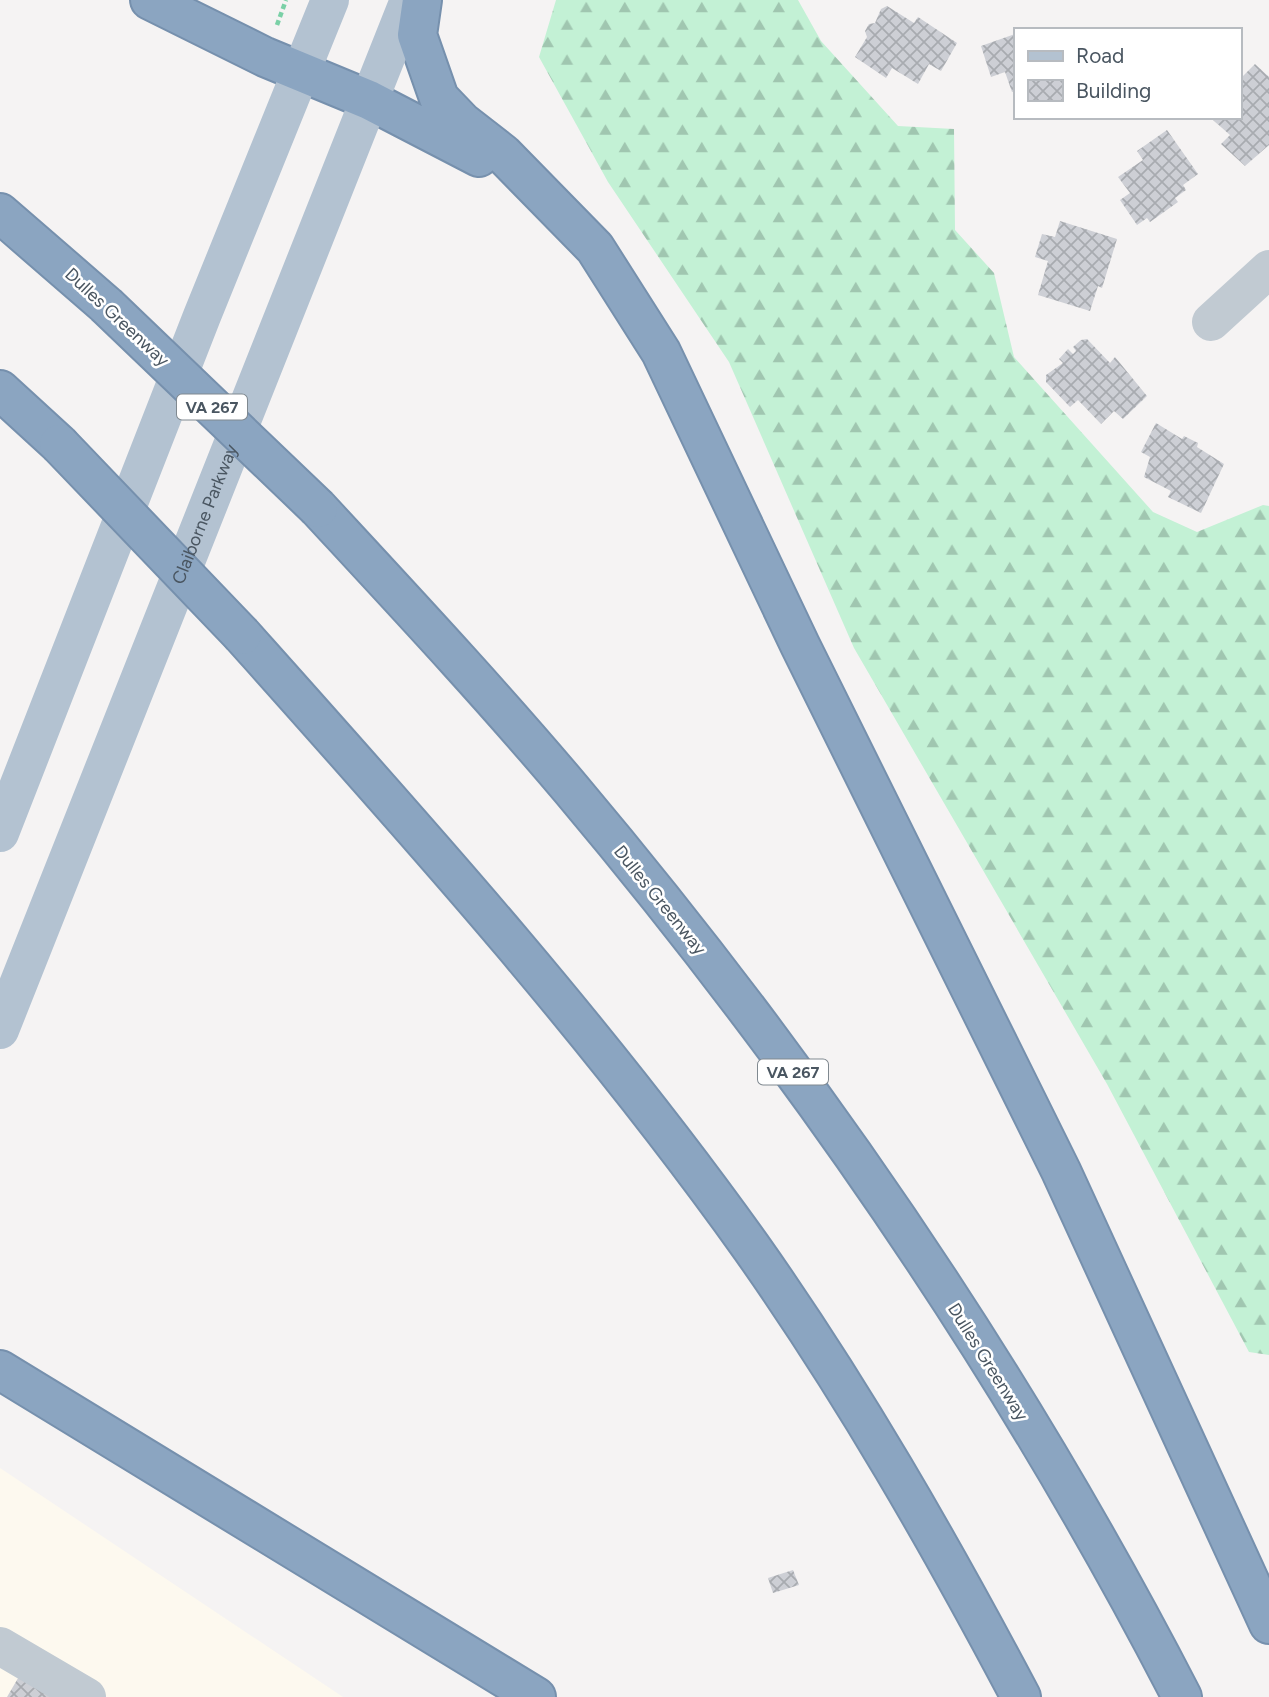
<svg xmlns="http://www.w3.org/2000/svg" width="1269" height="1697" font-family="Figtree,sans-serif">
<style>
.commercial{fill:#fdf9ef}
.forest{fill:url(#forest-firs)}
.building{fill:url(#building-cross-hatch)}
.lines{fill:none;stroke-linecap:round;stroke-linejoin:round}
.highway-casing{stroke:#7690ad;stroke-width:42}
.path{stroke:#7ad0a6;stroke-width:4.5;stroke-dasharray:5 3.5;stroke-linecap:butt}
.minor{stroke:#c1cad2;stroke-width:38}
.major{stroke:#b3c2d1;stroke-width:38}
.highway{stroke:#8ba5c1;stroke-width:38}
.highway-bridge-casing{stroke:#7690ad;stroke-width:42;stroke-linecap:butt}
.highway-bridge{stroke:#8ba5c1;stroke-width:38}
.labels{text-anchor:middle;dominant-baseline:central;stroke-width:5;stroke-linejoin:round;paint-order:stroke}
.shield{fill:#fff;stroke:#808990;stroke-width:2}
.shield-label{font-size:16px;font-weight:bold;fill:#4a5661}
.street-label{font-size:18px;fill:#4a5661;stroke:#fff}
</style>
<defs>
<pattern id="forest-firs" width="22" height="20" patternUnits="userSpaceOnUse" patternTransform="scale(1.75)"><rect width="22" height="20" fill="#c3f1d5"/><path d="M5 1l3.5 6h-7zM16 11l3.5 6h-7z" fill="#a0c6b0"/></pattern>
<pattern id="building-cross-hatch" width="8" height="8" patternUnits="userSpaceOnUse" patternTransform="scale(1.75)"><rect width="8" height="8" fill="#cdcfd5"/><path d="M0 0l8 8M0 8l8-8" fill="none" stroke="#a8abb0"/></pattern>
</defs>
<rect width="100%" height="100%" fill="#f5f3f3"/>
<path class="commercial" d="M 0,1468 L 343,1697 L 0,1697 Z"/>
<path class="forest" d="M 556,0 L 798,0 L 821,41 L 898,126 L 954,129 L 955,230 L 994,273 L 1014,357 L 1153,512 L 1197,532 L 1263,505 L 1269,506 L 1269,1355 L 1249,1352 L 1107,1084 L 854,648 L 729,362 L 608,182 L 539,57 Z"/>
<path class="building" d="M 887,6 L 914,23 L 918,17 L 957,43 L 941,71 L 929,64 L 918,84 L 892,68 L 886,78 L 855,57 L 867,37 L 865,31 L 869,24 L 875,23 L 881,9 Z
M 1015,34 L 1015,91 L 1012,92 L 1005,72 L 991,77 L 981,46 Z
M 1255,64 L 1269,77 L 1269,145 L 1245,166 L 1221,144 L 1230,135 L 1213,120 L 1239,117 L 1239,80 Z
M 1167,130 L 1198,174 L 1183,185 L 1186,190 L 1175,198 L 1178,202 L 1150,222 L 1147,218 L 1137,225 L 1120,200 L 1130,193 L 1118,177 L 1143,160 L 1137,151 Z
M 1060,221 L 1117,239 L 1102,288 L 1098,286 L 1090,311 L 1038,295 L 1048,261 L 1035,257 L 1042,234 L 1055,237 Z
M 1087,339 L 1110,363 L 1115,357 L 1147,396 L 1123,419 L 1114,411 L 1101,424 L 1078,400 L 1070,407 L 1046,382 L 1046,375 L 1063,363 L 1059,359 L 1068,349 L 1073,354 L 1076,351 L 1073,347 L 1081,340 Z
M 1156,423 L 1182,439 L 1184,436 L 1198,443 L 1197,447 L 1224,464 L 1201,513 L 1168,497 L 1171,491 L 1144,477 L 1150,457 L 1141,452 Z
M 793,1570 L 799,1585 L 773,1593 L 768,1578 Z
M 21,1673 L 60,1697 L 7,1697 Z"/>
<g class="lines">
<g class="highway-casing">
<path id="highway" d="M 150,0 L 265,57 L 369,100 L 479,157
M 422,0 L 417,35 L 439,98 L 462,122 L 503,154 L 595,248 L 661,352 L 800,645 L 1061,1171 L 1269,1624
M 0,213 L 106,305
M 0,390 L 59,444
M 318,508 C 404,601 490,693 571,789 C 806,1068 1015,1373 1182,1697
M 242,635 C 418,832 597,1031 751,1247 C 852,1390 939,1542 1021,1697
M 0,1370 L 536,1697"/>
</g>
<path class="path" d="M 277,25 L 286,0"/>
<path class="minor" d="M 1211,322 L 1269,269
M 0,1646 L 87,1697"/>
<g class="major">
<path d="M 0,833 L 202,316 L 330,0"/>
<path id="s1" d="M 0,1030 L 409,0"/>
</g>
<use href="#highway" class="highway"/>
<g class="highway-bridge-casing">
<path id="highway-bridge" d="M 106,305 L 318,508
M 59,444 L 242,635"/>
</g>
<use href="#highway-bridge" class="highway-bridge"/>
</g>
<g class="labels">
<g class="shield">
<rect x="177" y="394.5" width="70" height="25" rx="5"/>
<rect x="758" y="1059.5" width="70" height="25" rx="5"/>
</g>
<g class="shield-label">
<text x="212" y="407">VA 267</text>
<text x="793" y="1072">VA 267</text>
</g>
<g class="street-label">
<text transform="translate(117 317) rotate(43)">Dulles Greenway</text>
<text stroke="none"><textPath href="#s1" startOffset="555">Claiborne Parkway</textPath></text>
<text transform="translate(660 900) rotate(51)">Dulles Greenway</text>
<text transform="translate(988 1362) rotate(58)">Dulles Greenway</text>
</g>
</g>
<rect x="1014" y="28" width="228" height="91" fill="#ffffff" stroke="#b7bbc0" stroke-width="2"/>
<rect x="1028" y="51" width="35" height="10" fill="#b3c2d1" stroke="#b7bbc0" stroke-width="2"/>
<text x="1076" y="63" font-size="21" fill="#4a5661">Road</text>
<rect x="1028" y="80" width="35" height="21" fill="url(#building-cross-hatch)" stroke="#b7bbc0" stroke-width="2"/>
<text x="1076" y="98" font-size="21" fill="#4a5661">Building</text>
</svg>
